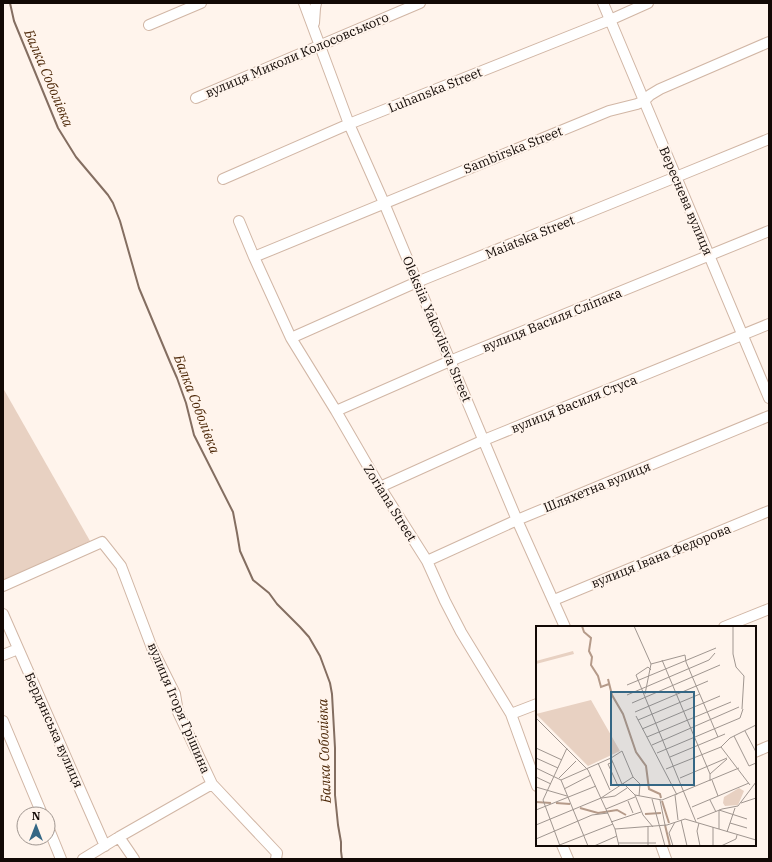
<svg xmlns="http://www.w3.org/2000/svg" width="772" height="862" font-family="'IBM Plex Serif',serif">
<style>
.green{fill:#e8d1c2}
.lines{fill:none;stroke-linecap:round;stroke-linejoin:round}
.stream{stroke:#846e61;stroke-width:2}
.minor-casing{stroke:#d1b6a5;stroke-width:12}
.minor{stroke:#fff;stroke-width:10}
.labels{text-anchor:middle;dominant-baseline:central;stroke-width:4;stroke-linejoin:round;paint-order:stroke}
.street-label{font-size:13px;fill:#120905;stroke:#fff4ec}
.water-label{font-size:14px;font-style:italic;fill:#4d2808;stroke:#fff4ec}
.inset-river{fill:none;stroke:#b59a89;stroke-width:2}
.inset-road{fill:none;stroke:#a09690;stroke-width:1}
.view{fill:#356785;fill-opacity:0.15;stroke:#356785;stroke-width:2}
.inset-edge{fill:none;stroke:#120905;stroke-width:2}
</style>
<rect width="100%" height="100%" fill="#fff4ec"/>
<path class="green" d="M 3,388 L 90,541 L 3,582 Z"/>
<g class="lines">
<path class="stream" d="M 10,3 L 14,21 L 58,128 L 76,157 L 108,195 L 113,203 L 120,221 L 139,288 L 170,362 L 177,378 L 186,403 L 194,435 L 233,512 L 237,533 L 240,551 L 253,580 L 269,593 L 277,604 L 300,627 L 309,637 L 320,656 L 330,683 L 332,694 L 335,748 L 335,795 L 338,825 L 341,842 L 341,851 L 342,859"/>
<g class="minor-casing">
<path id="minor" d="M 304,3 L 320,46 L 349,124 L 384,203 L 417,282 L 517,520 L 565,627
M 603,3 L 769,398
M 314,23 L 315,8 L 316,3
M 149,25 L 201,3
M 196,98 L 420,3
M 223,179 L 349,124 L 610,20 L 648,3
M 239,221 L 254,257 L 291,338 L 336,411 L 380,487 L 427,561 L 445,601 L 461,632 L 511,714 L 537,786
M 254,257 L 609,111 L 637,104 L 644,101 L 650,95 L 660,89 L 769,42
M 291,338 L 417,282 L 676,177 L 769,139
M 336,411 L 450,361 L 769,231
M 380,487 L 484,440 L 769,324
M 427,561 L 517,520 L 769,416
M 3,586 L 102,542 L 121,566 L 152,648 L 175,694 L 178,712 L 212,784 L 277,853 L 276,859
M 554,600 L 769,511
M 3,614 L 105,846
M 724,627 L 769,609
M 3,655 L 18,649
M 511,714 L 537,704
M 3,721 L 42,814
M 755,752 L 769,746
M 48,827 L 61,859
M 119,837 L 134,859
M 562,845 L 568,859
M 661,845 L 666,859
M 83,859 L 119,837 L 212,784"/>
</g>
<use href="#minor" class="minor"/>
</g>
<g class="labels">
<g class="street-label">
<text transform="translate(297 55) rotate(-23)">вулиця Миколи Колосовського</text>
<text transform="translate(435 90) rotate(-22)">Luhanska Street</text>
<text transform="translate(513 150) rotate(-22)">Sambirska Street</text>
<text transform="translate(686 201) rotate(67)">Вереснева вулиця</text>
<text transform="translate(530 237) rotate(-22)">Maiatska Street</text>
<text transform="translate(552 320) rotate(-22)">вулиця Василя Сліпака</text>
<text transform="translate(437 329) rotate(67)">Oleksiia Yakovlieva Street</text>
<text transform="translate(574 404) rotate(-22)">вулиця Василя Стуса</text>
<text transform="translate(597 487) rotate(-22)">Шляхетна вулиця</text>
<text transform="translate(390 503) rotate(58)">Zoriana Street</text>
<text transform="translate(661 556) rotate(-22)">вулиця Івана Федорова</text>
<text transform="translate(179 708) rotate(67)">вулиця Ігоря Грішина</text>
<text transform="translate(54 730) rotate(66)">Бердянська вулиця</text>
</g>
<g class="water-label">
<text transform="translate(49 78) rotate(67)">Балка Соболівка</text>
<text transform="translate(197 404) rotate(69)">Балка Соболівка</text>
<text transform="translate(324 751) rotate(-92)">Балка Соболівка</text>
</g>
</g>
<g transform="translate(536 626)">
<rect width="220" height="220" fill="#fff4ec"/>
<path d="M 37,25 L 38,28 L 0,38 L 0,35 ZM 55,74 L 84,125 L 52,140 L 0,88 ZM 203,162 L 208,165 L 202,179 L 189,180 L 187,177 L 188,171 Z" fill="#e8d1c2"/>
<path class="inset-river" d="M 46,0 L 48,6 L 55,12 L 53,25 L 56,31 L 55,39 L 62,50 L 65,61 L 73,58M 72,53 L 76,69 L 87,88 L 100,126 L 110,140 L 113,163 L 124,168 L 125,172M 126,175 L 133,197M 0,176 L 15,177M 20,177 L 34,178M 44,182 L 62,187 L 81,184 L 90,189M 109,188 L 125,187M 129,199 L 134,220"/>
<path class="inset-road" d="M 98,0 L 115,38M 197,0 L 197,28 L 200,41 L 208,50 L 206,83M 126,34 L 174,148 L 174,155M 115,38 L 149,29 L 150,36 L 182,111M 115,44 L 112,41 L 100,49 L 160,196M 91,59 L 180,22M 109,68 L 115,38M 91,69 L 173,34 L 179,27M 96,77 L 184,39M 99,86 L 172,55M 100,90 L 141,169M 0,92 L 52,144 L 79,203 L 83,220M 102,94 L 164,68M 106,103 L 184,70M 209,105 L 220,126M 198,110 L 213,140 L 220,137M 111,111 L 195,76M 116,119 L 203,81M 185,121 L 214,159M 0,122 L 26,134M 121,127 L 204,92 L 207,83M 134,131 L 189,108M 0,132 L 22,142M 77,136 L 72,138 L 82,160M 62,137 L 74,164M 0,142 L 25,154 L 52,220M 130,143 L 185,121 L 194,112 L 220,99M 174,148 L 191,133M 0,151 L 15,158M 23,152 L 40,135M 144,152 L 191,132M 25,154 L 75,132M 176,154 L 182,170M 87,157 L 99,169 L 107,189 L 117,201M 86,158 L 75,132 L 86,125 L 97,151 L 104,158 L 103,170M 0,161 L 31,170M 28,163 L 55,149M 99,169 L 126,174 L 203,142M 139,169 L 142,194M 66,172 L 79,170 L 91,162M 116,173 L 129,220M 124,174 L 129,199M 174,174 L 180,186M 92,175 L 97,187M 205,177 L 220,172M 156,181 L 213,157M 70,183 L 99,171M 0,184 L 60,160M 183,184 L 211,193M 183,184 L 183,203M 161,193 L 186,183 L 202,180 L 220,156M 145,194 L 151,220M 75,196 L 105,186M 163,197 L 161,205 L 164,220M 194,197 L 211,202M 0,199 L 65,172 L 97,151M 177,201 L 177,220M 79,203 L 131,199 L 149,193 L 220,214M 191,206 L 199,182M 0,213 L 56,189 L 72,187M 82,217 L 120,217M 21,220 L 77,198M 24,220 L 7,174 L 31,122M 58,220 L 81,210M 112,220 L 112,201M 137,220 L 133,207 L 139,196M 185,220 L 200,213 L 201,209"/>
<path class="view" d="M 75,66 L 158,66 L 158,159 L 75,159 Z"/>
<rect width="220" height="220" class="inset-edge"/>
</g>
<rect width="772" height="862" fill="none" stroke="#120905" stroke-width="8"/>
<g transform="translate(36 826)"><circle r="19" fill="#fff4ec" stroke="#a09690"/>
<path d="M0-3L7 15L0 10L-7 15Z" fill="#356785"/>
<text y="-6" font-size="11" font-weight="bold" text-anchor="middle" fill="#120905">N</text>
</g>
</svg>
